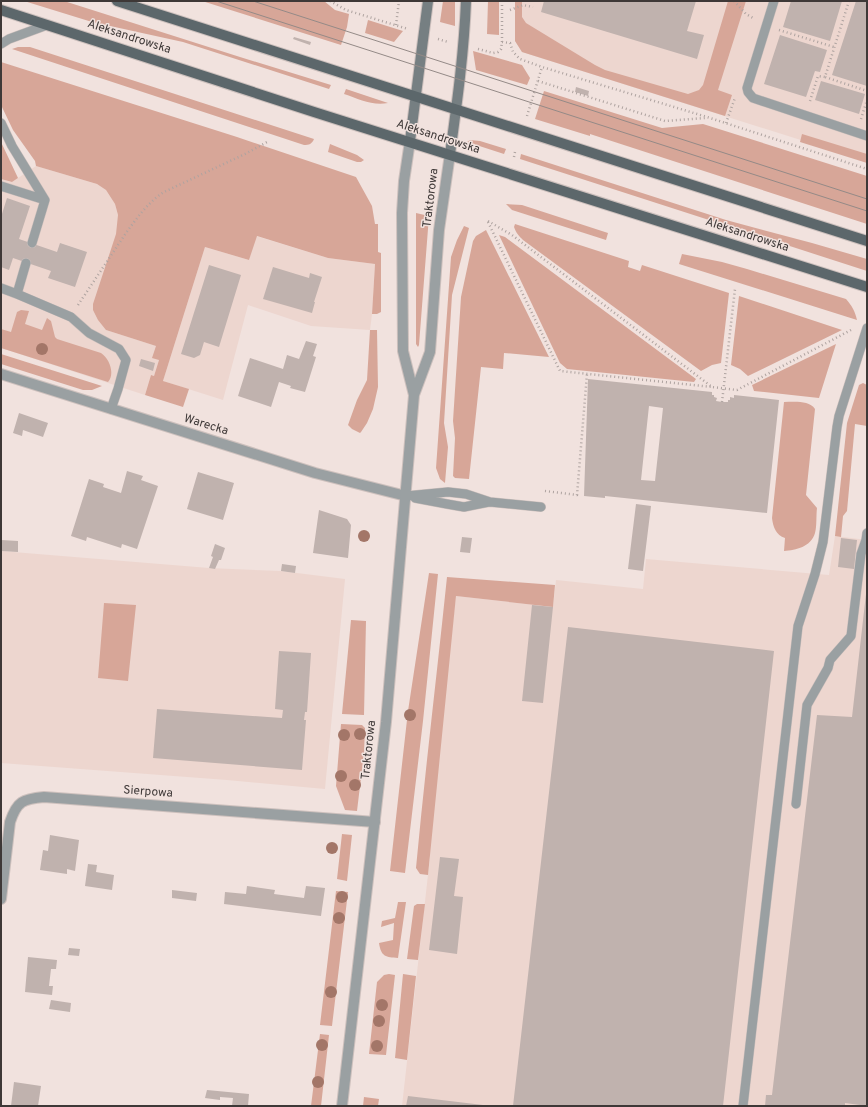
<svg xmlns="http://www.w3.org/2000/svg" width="868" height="1107" font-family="Overpass,sans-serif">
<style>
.built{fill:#edd6cf}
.green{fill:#d7a698}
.building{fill:#c0b2ae;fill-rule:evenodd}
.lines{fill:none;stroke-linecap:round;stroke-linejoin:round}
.service-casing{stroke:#cdc0bd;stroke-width:10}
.minor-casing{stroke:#cdc0bd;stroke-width:12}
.tertiary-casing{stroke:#cdc0bd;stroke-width:12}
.secondary-casing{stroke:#cdc0bd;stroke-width:12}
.primary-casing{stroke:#cdc0bd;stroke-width:12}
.path{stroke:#aea3a0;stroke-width:2.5;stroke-dasharray:1 3;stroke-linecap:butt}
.service{stroke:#9aa0a2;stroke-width:9}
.minor{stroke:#9aa0a2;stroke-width:10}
.tertiary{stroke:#9aa0a2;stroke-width:10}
.secondary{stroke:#767f82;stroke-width:10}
.primary{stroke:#5c676b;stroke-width:10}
.tram{stroke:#948a87;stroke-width:1}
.tree{fill:#a37668}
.labels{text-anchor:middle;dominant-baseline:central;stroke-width:3;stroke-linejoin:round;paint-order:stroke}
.street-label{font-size:12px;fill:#3e3837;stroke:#f1e2de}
</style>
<rect width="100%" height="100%" fill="#f1e2de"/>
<path class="built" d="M 515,1 L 867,1 L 867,161 L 522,52 L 515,41 Z
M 36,166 L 97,184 L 106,190 L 115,204 L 118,215 L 118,222 L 106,330 L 156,346 L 159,360 L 154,376 L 151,375 L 145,395 L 1,348 L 1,179 L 12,182 Z
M 256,236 L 328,258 L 375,264 L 372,314 L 370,330 L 311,326 L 248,305 L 223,400 L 163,381 L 205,247 L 249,260 Z
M 835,536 L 867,540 L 867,1106 L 402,1106 L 430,857 L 426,856 L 456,596 L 553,607 L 556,580 L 643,589 L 646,559 L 829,575 Z
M 1,551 L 209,568 L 281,571 L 345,579 L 325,789 L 227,780 L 1,763 L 1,732 L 2,720 L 1,720 Z"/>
<path class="green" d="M 24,1 L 64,1 L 240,57 L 331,85 L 329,89 L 183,42 L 92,22 Z
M 202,1 L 324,1 L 335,10 L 349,14 L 347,27 L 341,45 Z
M 443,1 L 455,1 L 455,26 L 440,22 Z
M 488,1 L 499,1 L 499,35 L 487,34 Z
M 515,1 L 522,1 L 522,17 L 526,23 L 595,65 L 605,70 L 688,94 L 699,90 L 703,85 L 728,1 L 746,1 L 718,90 L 732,95 L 725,116 L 522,52 L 515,41 Z
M 368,20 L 403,31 L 394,42 L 365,33 Z
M 18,47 L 30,47 L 314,139 C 312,144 309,145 304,145 L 12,49 Z
M 473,51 L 522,65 L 530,78 L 527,85 L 476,70 Z
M 1,62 L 237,137 L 356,177 L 372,206 L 375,224 L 378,224 L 378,252 L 381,253 L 381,312 L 377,314 L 372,314 L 375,264 L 328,258 L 257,236 L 249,260 L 205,247 L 163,381 L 189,389 L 183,407 L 145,395 L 151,375 L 154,376 L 159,360 L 152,358 L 156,346 L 106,330 L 98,320 L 93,310 L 93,304 L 116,234 L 118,215 L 115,204 L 106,190 L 97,184 L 36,166 L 35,161 L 13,130 L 1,105 Z
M 346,89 L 388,103 C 372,106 359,99 344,94 Z
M 544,91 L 662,128 L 703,124 L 867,176 L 867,224 L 590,134 L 590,136 L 535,119 Z
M 802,134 L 867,154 L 867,163 L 800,142 Z
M 470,140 L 480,141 L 506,149 L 504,154 L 467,142 Z
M 1,142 L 18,178 L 12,182 L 1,179 Z
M 330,144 L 357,155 L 364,160 L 361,162 L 357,162 L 328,152 Z
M 521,154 L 726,220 L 812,243 L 867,259 L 867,271 L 520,159 Z
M 506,204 L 522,205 L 608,233 L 606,240 L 512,210 Z
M 416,213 L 429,216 L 419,345 L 418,347 L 416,344 Z
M 515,224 L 629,261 L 628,267 L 640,271 L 642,265 L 729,293 L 721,363 L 712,365 L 701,371 L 523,240 C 519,236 516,233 514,227 Z
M 464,226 L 469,228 L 452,295 L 444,423 L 448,447 L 445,483 L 440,479 L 436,468 L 451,257 L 457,240 Z
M 486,230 L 549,357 L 504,353 L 503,369 L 481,367 L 469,479 L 455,478 L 453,476 L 455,438 L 453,421 L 461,297 L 473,241 L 476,236 Z
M 499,235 L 505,237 L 696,379 L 694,382 L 567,369 L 560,363 Z
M 682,254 L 722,262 L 747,269 L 846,299 C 852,306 855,311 857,320 L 679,264 Z
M 739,296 L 842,330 L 748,376 L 740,369 L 731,365 Z
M 21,310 L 29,311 L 25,324 L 42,330 L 47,318 L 51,321 L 55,337 L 57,339 L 101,353 C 110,359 115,374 108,382 L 1,348 L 1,329 L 11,332 L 17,312 Z
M 370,330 L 377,330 L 378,387 L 373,409 L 367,423 L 361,432 L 360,433 L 352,429 L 348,425 L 357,400 L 367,380 Z
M 836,344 L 819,398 L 754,391 L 752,385 Z
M 1,354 L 102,386 L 92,390 L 83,390 L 1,364 Z
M 863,383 L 867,385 L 867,426 L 855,424 L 847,511 L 843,516 L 841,537 L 835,536 L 847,423 L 859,385 Z
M 784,402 C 794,402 809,400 815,409 L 806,495 L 817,508 C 816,516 817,526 815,533 C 811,547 796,550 784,551 L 785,538 C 776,535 773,527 772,518 Z
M 429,573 L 438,574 L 423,721 L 405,873 L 390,871 L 408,711 Z
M 447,577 L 555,585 L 553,607 L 456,596 L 428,875 L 420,874 L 416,868 C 425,771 437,674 447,577 Z
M 104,603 L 136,605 L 128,681 L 98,678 Z
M 351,620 L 366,621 L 364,715 L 342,714 Z
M 341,724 L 362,725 L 365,728 L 364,753 L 357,811 L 345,810 L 336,786 Z
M 342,834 L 352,835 L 347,881 L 337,879 Z
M 336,891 L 348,892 L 332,1026 L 320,1025 Z
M 398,902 L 406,902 L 398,958 C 386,957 381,957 379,943 L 393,940 L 394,923 L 381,927 L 382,921 L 395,918 Z
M 417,904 L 425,904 L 418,960 L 407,959 L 414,906 Z
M 389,974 L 395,975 L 386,1055 L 369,1054 L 377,982 L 384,975 Z
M 403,974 L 416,976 L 407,1060 L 395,1058 Z
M 320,1034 L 329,1035 L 321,1106 L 311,1106 Z
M 364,1097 L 379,1099 L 378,1106 L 363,1106 Z"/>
<path class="building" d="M 544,1 L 696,1 L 687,31 L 704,35 L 697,59 L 541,12 Z
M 791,1 L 842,1 L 830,41 L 783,27 Z
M 856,1 L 867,1 L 867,86 L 832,75 Z
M 780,35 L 827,50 L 820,72 L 815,71 L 806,97 L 764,84 Z
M 294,37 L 311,42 L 310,45 L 293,39 Z
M 821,81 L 865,94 L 859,114 L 815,100 Z
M 576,87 L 589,91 L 588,96 L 575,92 Z
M 7,198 L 30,206 L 19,239 L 57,252 L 60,243 L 87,252 L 75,287 L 48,278 L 51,271 L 13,258 L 9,270 L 1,267 L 1,217 Z
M 209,265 L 241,275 L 219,347 L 204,342 L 200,355 L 194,358 L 181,354 Z
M 273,267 L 309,278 L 310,273 L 322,277 L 314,302 L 315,302 L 312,313 L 263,299 Z
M 306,341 L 317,344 L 313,356 L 316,357 L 305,392 L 290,388 L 291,386 L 279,382 L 271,407 L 238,396 L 250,358 L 283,369 L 287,355 L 299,359 Z
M 141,359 L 155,363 L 153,371 L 139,366 Z
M 588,379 L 712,392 L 712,395 L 714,395 L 714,397 L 717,398 L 716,401 L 722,402 L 728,402 L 728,400 L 730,400 L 730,397 L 734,398 L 734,395 L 779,400 L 767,513 L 605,496 L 605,498 L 584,496 ZM 649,406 L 663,408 L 655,481 L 641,480 Z
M 19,413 L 48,423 L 43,437 L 23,430 L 22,436 L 13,433 Z
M 127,471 L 143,476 L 141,480 L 158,486 L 137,549 L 122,544 L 121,548 L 87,537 L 86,541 L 71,536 L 89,479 L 104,484 L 103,487 L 121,493 Z
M 198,472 L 234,483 L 223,520 L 187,509 Z
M 636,504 L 651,506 L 643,571 L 628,569 Z
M 319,510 L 347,519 L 351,525 L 348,558 L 313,553 Z
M 462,537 L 472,538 L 470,553 L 460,552 Z
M 841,538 L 857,540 L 854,569 L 838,567 Z
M 1,540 L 18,541 L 18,552 L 1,551 Z
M 215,544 L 225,548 L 221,560 L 219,560 L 215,569 L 209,568 L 213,557 L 211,556 Z
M 282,564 L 296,566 L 295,573 L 281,571 Z
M 866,594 L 867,594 L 867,1106 L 845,1103 L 845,1106 L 765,1106 L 766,1095 L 772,1095 L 817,715 L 852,717 Z
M 532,605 L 553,607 L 543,703 L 522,701 Z
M 568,627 L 774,651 L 723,1106 L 513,1106 Z
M 279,651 L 311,653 L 307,712 L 305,712 L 304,720 L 306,720 L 302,770 L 153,758 L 157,709 L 282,718 L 283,710 L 275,709 Z
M 50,835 L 79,840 L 75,871 L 67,869 L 67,874 L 40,870 L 43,850 L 48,851 Z
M 440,857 L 459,859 L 454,896 L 463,897 L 457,954 L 429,950 Z
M 88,864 L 97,865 L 96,872 L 114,875 L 112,890 L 85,886 Z
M 247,886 L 275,890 L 274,894 L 304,898 L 306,886 L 325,888 L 321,916 L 224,904 L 225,892 L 246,894 Z
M 172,890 L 197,893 L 196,901 L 172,898 Z
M 69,948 L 80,949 L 79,956 L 68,955 Z
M 28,957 L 57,960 L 56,969 L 51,969 L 49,986 L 53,986 L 52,995 L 25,992 Z
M 51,1000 L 71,1003 L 70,1012 L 49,1009 Z
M 14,1082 L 41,1086 L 38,1106 L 11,1106 Z
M 207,1090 L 249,1094 L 248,1106 L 232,1106 L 233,1098 L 220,1097 L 220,1100 L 205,1098 Z
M 408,1096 L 483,1105 L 483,1106 L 406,1106 Z"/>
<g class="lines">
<g class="service-casing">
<path id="service" d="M 774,1 L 747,88 L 748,92 L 753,98 L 867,136
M 1,44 L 9,39 L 47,25
M 1,123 L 12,146 L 45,200 L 32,243
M 1,186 L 45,200
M 1,288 L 17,294 L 71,317 L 89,333 L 119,349 L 126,360 L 118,389 L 111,409
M 17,294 L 26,263
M 406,496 L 448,492 L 466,494 L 490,502 L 541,507
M 415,498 L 447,504 L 464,507 L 489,502
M 796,804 L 807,705 L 828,668 L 830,660 L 851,636 L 861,554 L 866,540 L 867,533
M 743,1106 L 798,626 L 815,574 L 823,542 L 837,427 L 839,416 L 867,328"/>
</g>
<g class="minor-casing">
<path id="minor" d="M 1,374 L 315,473 L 406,496
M 1,899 L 10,822 C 17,801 23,799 44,797 L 375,822"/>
</g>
<g class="tertiary-casing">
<path id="tertiary" d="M 410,141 L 404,181 L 402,213 L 403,351 L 414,395
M 342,1106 L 386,722 L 414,395 L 430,352 L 439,230 L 450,154"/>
</g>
<g class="secondary-casing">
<path id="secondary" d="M 410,141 L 428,1
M 450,154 C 457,103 464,53 466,1"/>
</g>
<g class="primary-casing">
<path id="primary" d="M 117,1 L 867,241
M 1,10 L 314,112 L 867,287"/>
</g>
<path class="path" d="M 330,1 L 346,10 L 408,29
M 734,1 L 746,14 L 753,18
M 849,1 L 825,77 L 867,91
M 510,10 L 523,5 L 533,7
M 396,25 L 399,1
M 779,30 L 834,47
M 438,39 L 448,42
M 502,42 L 510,43 L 513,52 L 520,59 L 542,67 L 707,117 L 867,169
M 478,49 L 493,53 L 498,52 L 501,49 L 502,42 L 502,1
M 538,81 L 665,121 L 705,118
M 810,101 L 818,76 L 825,77
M 527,116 L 542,67
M 861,119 L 867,100
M 726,123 L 735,98
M 514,157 L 515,152
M 488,221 L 512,235 L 712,387 L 737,390 L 851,330
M 488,222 L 560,371 L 712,387
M 78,305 C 94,281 110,257 126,233 C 137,218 148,202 164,192 L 245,154 L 269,141
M 722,402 L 735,289
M 545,491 L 577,495 L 587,374"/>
<use href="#service" class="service"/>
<use href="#minor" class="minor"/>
<use href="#tertiary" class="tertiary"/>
<use href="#secondary" class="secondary"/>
<use href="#primary" class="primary"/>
<path class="tram" d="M 216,1 L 867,211
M 253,1 L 867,199"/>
</g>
<g class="tree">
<circle cx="42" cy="349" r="6"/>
<circle cx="364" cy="536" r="6"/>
<circle cx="410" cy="715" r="6"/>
<circle cx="360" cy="734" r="6"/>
<circle cx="344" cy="735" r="6"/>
<circle cx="341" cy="776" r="6"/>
<circle cx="355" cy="785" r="6"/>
<circle cx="332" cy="848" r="6"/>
<circle cx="342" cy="897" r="6"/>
<circle cx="339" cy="918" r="6"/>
<circle cx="331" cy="992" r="6"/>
<circle cx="382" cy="1005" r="6"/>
<circle cx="379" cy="1021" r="6"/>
<circle cx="322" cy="1045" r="6"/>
<circle cx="377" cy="1046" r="6"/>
<circle cx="318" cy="1082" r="6"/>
</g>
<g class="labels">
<g class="street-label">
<text transform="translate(129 37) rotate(18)">Aleksandrowska</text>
<text transform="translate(438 137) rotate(18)">Aleksandrowska</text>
<text transform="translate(431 198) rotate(-83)">Traktorowa</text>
<text transform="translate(747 235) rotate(18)">Aleksandrowska</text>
<text transform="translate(206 425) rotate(17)">Warecka</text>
<text transform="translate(369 750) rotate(-84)">Traktorowa</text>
<text transform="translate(148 792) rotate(4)">Sierpowa</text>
</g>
</g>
<rect width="868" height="1107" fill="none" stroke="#3e3837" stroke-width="4"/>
</svg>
